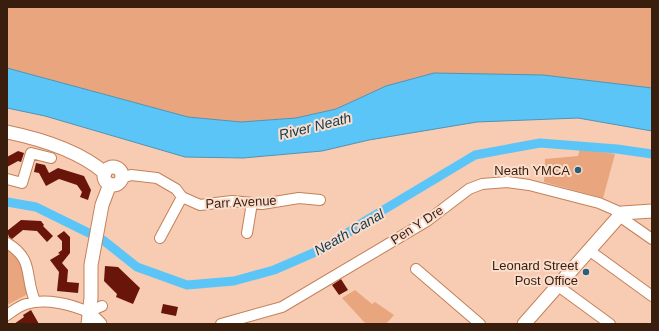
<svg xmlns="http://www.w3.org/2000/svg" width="659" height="331" font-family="Arial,sans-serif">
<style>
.green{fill:#e8a57e}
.water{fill:#5cc5f7;stroke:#5293b1}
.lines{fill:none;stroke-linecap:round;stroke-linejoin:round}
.canal{stroke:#5cc5f7;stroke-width:9}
.building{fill:#6a1509}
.minor-casing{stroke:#c48159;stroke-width:12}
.major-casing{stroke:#c48159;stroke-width:15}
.minor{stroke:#fff;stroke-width:10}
.major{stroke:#fff;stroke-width:13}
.poi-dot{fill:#28607a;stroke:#faddcc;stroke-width:1.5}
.labels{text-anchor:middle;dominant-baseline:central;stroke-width:4;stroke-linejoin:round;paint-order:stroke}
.poi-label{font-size:13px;fill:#391e0d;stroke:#faddcc;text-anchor:end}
.street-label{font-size:13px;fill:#391e0d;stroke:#faddcc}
.water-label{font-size:14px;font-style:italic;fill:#0d3c50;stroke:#faddcc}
</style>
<rect width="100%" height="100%" fill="#f7ccb3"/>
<path class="green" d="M 7,7 L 652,7 L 652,88 L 543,75 L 386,86 L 336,109 L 296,118 L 241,122 L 188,117 L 7,68 Z
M 580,149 L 615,154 L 603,198 L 544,182 L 545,159 L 578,156 Z
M 7,247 L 23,262 L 27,292 L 26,295 L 7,305 Z
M 355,290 L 372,304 L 375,302 L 394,315 L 386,324 L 366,324 L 342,298 Z"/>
<path class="water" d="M 7,68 L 188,117 L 241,122 L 296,118 L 336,109 L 386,86 L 434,73 L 543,75 L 652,88 L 652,131 L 578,118 L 477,122 L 369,140 L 322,151 L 243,158 L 185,157 L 45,116 L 7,108 Z"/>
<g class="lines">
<path class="canal" d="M 7,202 L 36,207 L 103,240 L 137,267 L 187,285 L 234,281 L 274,270 L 327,247 L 365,221 L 475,155 L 540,143 L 617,149 L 652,154"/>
</g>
<path class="building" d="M 18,151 L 24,153 L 21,162 L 18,161 L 7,167 L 7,157 Z
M 36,163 L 45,165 L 49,173 L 58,168 L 84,176 L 91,190 L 88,200 L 80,197 L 82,192 L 77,185 L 59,179 L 46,186 L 39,173 L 34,172 Z
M 21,220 L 41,221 L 44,225 L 43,226 L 53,236 L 47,242 L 37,231 L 23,230 L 12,239 L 9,237 L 7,231 Z
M 64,231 L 70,237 L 70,253 L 62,263 L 68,270 L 67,282 L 79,283 L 78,293 L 57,291 L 59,272 L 50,260 L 60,254 L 58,253 L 62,250 L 62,241 L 57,236 Z
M 105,266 L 118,267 L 140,288 L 133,304 L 116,297 L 117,294 L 104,281 Z
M 341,279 L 348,290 L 339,295 L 332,285 Z
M 163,304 L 178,307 L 176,316 L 161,313 Z
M 31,310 L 39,324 L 14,324 L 24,317 L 23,315 Z"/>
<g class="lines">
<g class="minor-casing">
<path id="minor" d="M 122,178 L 131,175 L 157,178 L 176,189 L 182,197 L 200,205 L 232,201 L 262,204 L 299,198 L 320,200
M 7,179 L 22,183 L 31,153 L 51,158
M 619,216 L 652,239
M 247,233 L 252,203
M 160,238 L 182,197
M 7,243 C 35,260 24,276 35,301
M 590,251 L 652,296
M 416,269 L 480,324
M 558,286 L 610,324
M 7,315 C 13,311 19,306 26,304 C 45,298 71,304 88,312 L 102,306
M 221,324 L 282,307 L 427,221 L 469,189 L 482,184 L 507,182 L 529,185 L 599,203 L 622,213"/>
</g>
<g class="major-casing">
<path id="major" d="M 7,132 C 41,139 78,150 105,173
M104 176a9 9 0 1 1 18 0a9 9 0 1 1-18 0Z
M 88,312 L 100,324
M 88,324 L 91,298 L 91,265 L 102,205 L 110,184
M 524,324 L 622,213 L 652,211"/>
</g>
<use href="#minor" class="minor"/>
<use href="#major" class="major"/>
</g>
<g class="poi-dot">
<circle cx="578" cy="170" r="4"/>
<circle cx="586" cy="272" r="4"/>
</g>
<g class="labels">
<g class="poi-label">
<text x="570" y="170">Neath YMCA</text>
<text x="578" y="265">Leonard Street<tspan x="578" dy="15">Post Office</tspan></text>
</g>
<g class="street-label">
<text transform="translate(241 202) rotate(-3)">Parr Avenue</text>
<text transform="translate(417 225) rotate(-33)">Pen Y Dre</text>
</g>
<g class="water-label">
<text transform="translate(315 126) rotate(-14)">River Neath</text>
<text transform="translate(349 232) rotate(-30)">Neath Canal</text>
</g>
</g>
<rect width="659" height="331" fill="none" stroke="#391e0d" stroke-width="16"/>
</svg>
